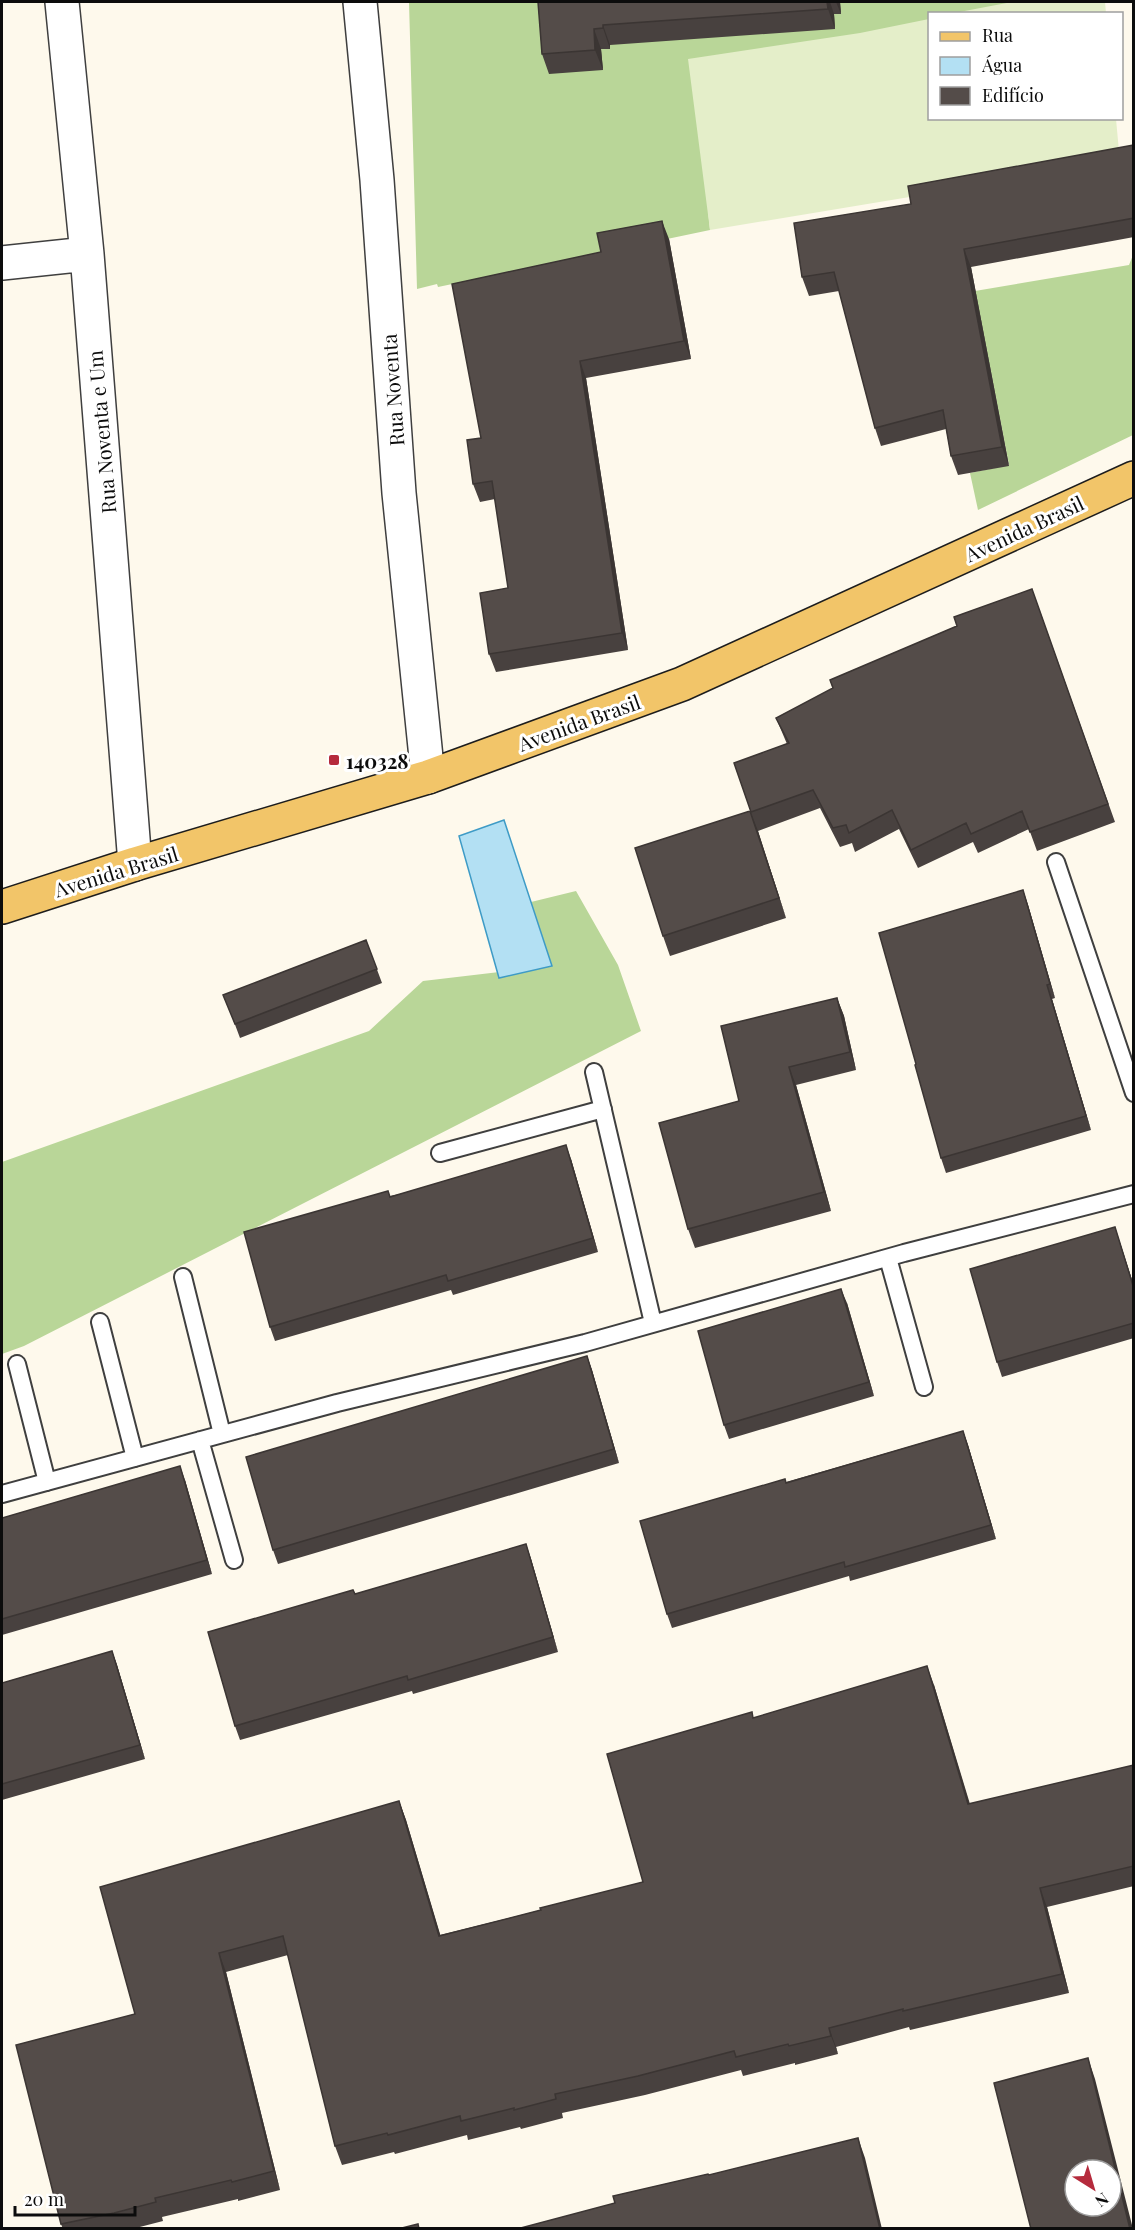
<svg xmlns="http://www.w3.org/2000/svg" width="1135" height="2230" font-family="'Playfair Display',serif">
<style>
.forest{fill:#b9d698}
.pitch{fill:#e4eec9}
.water{fill:#b3e0f3;stroke:#3e9bc6;stroke-width:1.5}
.lines{fill:none;stroke-linecap:round;stroke-linejoin:round}
.service-casing{stroke:#3f3f3f;stroke-width:20}
.minor-casing{stroke:#3f3f3f;stroke-width:36}
.primary-casing{stroke:#1d1d1d;stroke-width:36}
.service{stroke:#fff;stroke-width:16}
.minor{stroke:#fff;stroke-width:33}
.primary{stroke:#f2c569;stroke-width:33}
.wall{fill:#48413f}
.shaded-wall{fill:#3b3533}
.building{fill:#544c49;stroke:#3b3533;stroke-width:1.5;fill-rule:evenodd}
.poi-dot{fill:#b52b3d;stroke:#fff;stroke-width:2}
.labels{text-anchor:middle;dominant-baseline:central;stroke-width:6;stroke-linejoin:round;paint-order:stroke}
.street-label{font-size:20px;fill:#0c0c0c;stroke:#fff}
.poi-label{font-size:20px;font-weight:bold;fill:#0c0c0c;stroke:#fff;text-anchor:start}
</style>
<rect width="100%" height="100%" fill="#fef9ec"/>
<path class="forest" d="M 409,2 L 1094,2 L 1096,13 L 930,14 L 929,51 L 708,210 L 710,230 L 438,287 L 437,284 L 417,289 Z
M 1133,255 L 1133,435 L 978,510 L 970,473 L 1009,465 L 975,291 L 1129,265 Z
M 576,891 L 618,965 L 641,1031 L 24,1346 L 2,1354 L 2,1162 L 369,1031 L 423,981 L 551,966 L 531,902 Z"/>
<path class="pitch" d="M 1012,2 L 1105,2 L 1106,13 L 954,13 Z
M 929,19 L 930,118 L 1116,119 L 1120,162 L 710,230 L 688,59 L 860,33 Z"/>
<path class="water" d="M 504,820 L 552,966 L 499,978 L 459,836 Z"/>
<g class="lines">
<g class="service-casing">
<path id="service" d="M 1056,862 L 1134,1093
M 594,1072 L 653,1323
M 440,1153 L 603,1109
M 888,1258 L 924,1387
M 183,1277 L 222,1434
M 100,1322 L 135,1458
M 17,1364 L 47,1482
M 200,1440 L 234,1560
M 2,1494 L 337,1403 L 585,1343 L 904,1253 L 1134,1194"/>
</g>
<g class="minor-casing">
<path id="minor" d="M 62,2 L 87,254 L 135,864
M 360,2 L 377,180 L 399,493 L 428,777
M 2,263 L 87,254"/>
</g>
<g class="primary-casing">
<path id="primary" d="M 2,907 L 135,864 L 428,777 L 682,684 L 1134,478"/>
</g>
<use href="#service" class="service"/>
<use href="#minor" class="minor"/>
<use href="#primary" class="primary"/>
</g>
<path class="wall" d="M 538,2 L 840,2 L 841,14 L 834,14 L 835,29 L 610,45 L 610,49 L 601,49 L 603,70 L 549,74 L 542,54 Z
M 1134,145 L 1134,237 L 971,267 L 1009,466 L 958,475 L 951,456 L 946,429 L 881,446 L 875,428 L 839,291 L 809,296 L 802,277 L 911,204 Z
M 669,239 L 691,359 L 586,378 L 628,650 L 496,672 L 489,654 L 508,588 L 495,499 L 480,502 L 473,484 L 481,438 Z
M 1032,589 L 1115,822 L 1037,851 L 1029,829 L 978,853 L 973,842 L 918,868 L 899,829 L 855,852 L 852,843 L 840,847 L 820,808 L 758,831 L 786,918 L 670,956 L 663,936 L 750,811 L 787,744 L 776,718 L 833,689 L 830,680 L 957,626 Z
M 1023,890 L 1028,905 L 1055,998 L 1052,999 L 1091,1130 L 946,1173 L 941,1158 L 916,1064 Z
M 366,940 L 382,983 L 240,1038 L 224,995 Z
M 837,998 L 844,1016 L 856,1070 L 796,1085 L 831,1211 L 695,1248 L 688,1229 L 739,1101 Z
M 571,1159 L 598,1252 L 453,1295 L 451,1290 L 275,1341 L 270,1327 L 390,1196 Z
M 1115,1227 L 1134,1286 L 1134,1338 L 1002,1377 L 997,1362 Z
M 847,1303 L 874,1396 L 729,1439 L 724,1425 Z
M 587,1356 L 592,1370 L 619,1463 L 278,1564 L 273,1550 Z
M 963,1431 L 968,1445 L 996,1539 L 850,1581 L 849,1576 L 672,1628 L 667,1614 L 786,1482 Z
M 185,1480 L 212,1574 L 2,1635 L 2,1518 Z
M 526,1544 L 531,1559 L 558,1652 L 413,1694 L 412,1691 L 240,1740 L 235,1726 L 355,1594 Z
M 112,1651 L 117,1665 L 145,1759 L 2,1800 L 2,1683 Z
M 934,1685 L 970,1804 L 1134,1765 L 1134,1886 L 1047,1907 L 1069,1993 L 910,2030 L 909,2027 L 836,2047 L 838,2054 L 795,2065 L 795,2063 L 743,2076 L 741,2070 L 645,2095 L 562,2113 L 563,2118 L 521,2129 L 520,2127 L 468,2140 L 467,2135 L 395,2154 L 394,2152 L 342,2165 L 335,2146 L 288,1955 L 226,1972 L 280,2190 L 238,2201 L 238,2199 L 162,2217 L 163,2221 L 132,2229 L 63,2229 L 61,2224 L 135,2014 L 399,1801 L 406,1820 L 440,1935 L 541,1910 L 643,1882 L 753,1718 Z"/>
<path class="shaded-wall" d="M 827,2 L 830,2 L 834,14 L 835,29 L 828,9 Z
M 836,2 L 840,2 L 841,14 Z
M 603,25 L 610,45 L 610,49 L 603,28 Z
M 594,29 L 601,49 L 603,70 L 595,50 Z
M 662,221 L 669,239 L 691,359 L 684,341 Z
M 964,249 L 971,267 L 1009,466 L 1002,447 Z
M 580,361 L 586,378 L 628,650 L 622,633 Z
M 750,811 L 758,831 L 786,918 L 779,898 Z
M 1023,890 L 1028,905 L 1055,998 L 1050,984 Z
M 1047,985 L 1052,999 L 1091,1130 L 1086,1116 Z
M 837,998 L 844,1016 L 856,1070 L 850,1052 Z
M 789,1067 L 796,1085 L 831,1211 L 824,1192 Z
M 566,1145 L 571,1159 L 598,1252 L 593,1238 Z
M 1115,1227 L 1134,1286 L 1134,1289 Z
M 841,1289 L 847,1303 L 874,1396 L 869,1382 Z
M 587,1356 L 592,1370 L 619,1463 L 614,1449 Z
M 963,1431 L 968,1445 L 996,1539 L 991,1525 Z
M 180,1466 L 185,1480 L 212,1574 L 207,1560 Z
M 526,1544 L 531,1559 L 558,1652 L 553,1637 Z
M 112,1651 L 117,1665 L 145,1759 L 140,1745 Z
M 927,1666 L 934,1685 L 975,1823 L 968,1804 Z
M 399,1801 L 406,1820 L 446,1954 L 439,1936 Z
M 1040,1888 L 1047,1907 L 1069,1993 L 1062,1974 Z
M 219,1953 L 226,1972 L 280,2190 L 274,2171 Z
M 829,2028 L 836,2047 L 838,2054 L 831,2036 Z
M 1088,2058 L 1095,2079 L 1133,2229 L 1130,2229 Z
M 858,2138 L 865,2158 L 882,2229 L 880,2229 Z"/>
<path class="building" d="M 538,2 L 827,2 L 828,9 L 603,25 L 603,28 L 594,29 L 595,50 L 542,54 Z
M 1134,145 L 1134,218 L 964,249 L 1002,447 L 951,456 L 943,410 L 875,428 L 834,272 L 802,277 L 794,223 L 911,204 L 908,186 Z
M 662,221 L 684,341 L 580,361 L 622,633 L 489,654 L 480,593 L 508,588 L 492,481 L 473,484 L 467,440 L 481,438 L 452,284 L 601,252 L 597,233 Z
M 1032,589 L 1108,804 L 1030,832 L 1022,811 L 971,834 L 966,823 L 911,850 L 892,810 L 849,833 L 846,825 L 833,828 L 813,790 L 751,812 L 734,763 L 789,743 L 776,718 L 833,688 L 830,680 L 957,626 L 954,617 Z
M 750,811 L 779,898 L 663,936 L 635,848 Z
M 1023,890 L 1050,984 L 1047,985 L 1086,1116 L 941,1158 L 915,1065 L 916,1064 L 879,933 Z
M 366,940 L 377,969 L 235,1024 L 223,995 Z
M 837,998 L 850,1052 L 789,1067 L 824,1192 L 688,1229 L 659,1123 L 739,1101 L 721,1026 Z
M 566,1145 L 593,1238 L 448,1281 L 446,1275 L 270,1327 L 244,1232 L 388,1191 L 390,1197 Z
M 1115,1227 L 1134,1289 L 1134,1323 L 997,1362 L 970,1269 Z
M 841,1289 L 869,1382 L 724,1425 L 698,1331 Z
M 587,1356 L 614,1449 L 273,1550 L 246,1457 Z
M 963,1431 L 991,1525 L 845,1567 L 844,1562 L 667,1614 L 640,1521 L 785,1479 L 786,1483 Z
M 180,1466 L 207,1560 L 2,1619 L 2,1518 Z
M 526,1544 L 553,1637 L 408,1680 L 407,1676 L 235,1726 L 208,1632 L 353,1590 L 355,1594 Z
M 112,1651 L 140,1745 L 2,1784 L 2,1683 Z
M 927,1666 L 968,1804 L 1134,1765 L 1134,1866 L 1040,1888 L 1062,1974 L 903,2011 L 903,2009 L 829,2028 L 831,2036 L 789,2046 L 788,2044 L 736,2057 L 734,2051 L 638,2076 L 555,2094 L 556,2099 L 514,2110 L 514,2108 L 461,2121 L 460,2116 L 388,2135 L 387,2133 L 335,2146 L 283,1936 L 219,1953 L 274,2171 L 232,2182 L 231,2180 L 155,2198 L 156,2202 L 114,2213 L 61,2224 L 16,2045 L 135,2014 L 100,1887 L 399,1801 L 439,1936 L 541,1910 L 540,1908 L 643,1882 L 607,1754 L 752,1712 L 753,1718 Z
M 1088,2058 L 1130,2229 L 1031,2229 L 994,2083 ZM 1075,2170 L 1111,2170 L 1111,2206 L 1075,2206 Z
M 858,2138 L 880,2229 L 517,2229 L 615,2203 L 613,2196 L 708,2174 L 709,2175 Z
M 418,2224 L 419,2229 L 398,2229 Z"/>
<rect class="poi-dot" x="328" y="754" width="12" height="12" rx="3"/>
<g class="labels">
<g class="street-label">
<text transform="translate(392 390) rotate(-94)">Rua Noventa</text>
<text transform="translate(101 432) rotate(-95)">Rua Noventa e Um</text>
<text transform="translate(1024 528) rotate(-25)">Avenida Brasil</text>
<text transform="translate(579 722) rotate(-20)">Avenida Brasil</text>
<text transform="translate(116 871) rotate(-17)">Avenida Brasil</text>
</g>
<g class="poi-label">
<text x="346" y="760">140328</text>
</g>
</g>
<rect width="1135" height="2230" fill="none" stroke="#0c0c0c" stroke-width="6"/>
<rect x="928" y="12" width="195" height="108" fill="#ffffff" stroke="#9e9e9e" stroke-width="1.5"/>
<rect x="940" y="32" width="30" height="9" fill="#f2c569" stroke="#9e9e9e" stroke-width="1.5"/>
<text x="982" y="42" font-size="18" fill="#0c0c0c">Rua</text>
<rect x="940" y="57" width="30" height="18" fill="#b3e0f3" stroke="#9e9e9e" stroke-width="1.5"/>
<text x="982" y="72" font-size="18" fill="#0c0c0c">Água</text>
<rect x="940" y="87" width="30" height="18" fill="#544c49" stroke="#9e9e9e" stroke-width="1.5"/>
<text x="982" y="102" font-size="18" fill="#0c0c0c">Edifício</text>
<g transform="translate(1093 2188) rotate(143)"><circle r="28" fill="#ffffff" stroke="#9e9e9e" stroke-width="1.5"/>
<path d="M0-4.5L10 22L0 15L-10 22Z" fill="#b52b3d"/>
<text y="-9" font-size="16" font-weight="bold" text-anchor="middle" fill="#0c0c0c">N</text>
</g>
<path d="M15 2206v9h120v-9" fill="none" stroke="#0c0c0c" stroke-width="3"/>
<text x="24" y="2206" font-size="18" fill="#0c0c0c" stroke="#ffffff" stroke-width="4.5" paint-order="stroke">20 m</text>
</svg>
